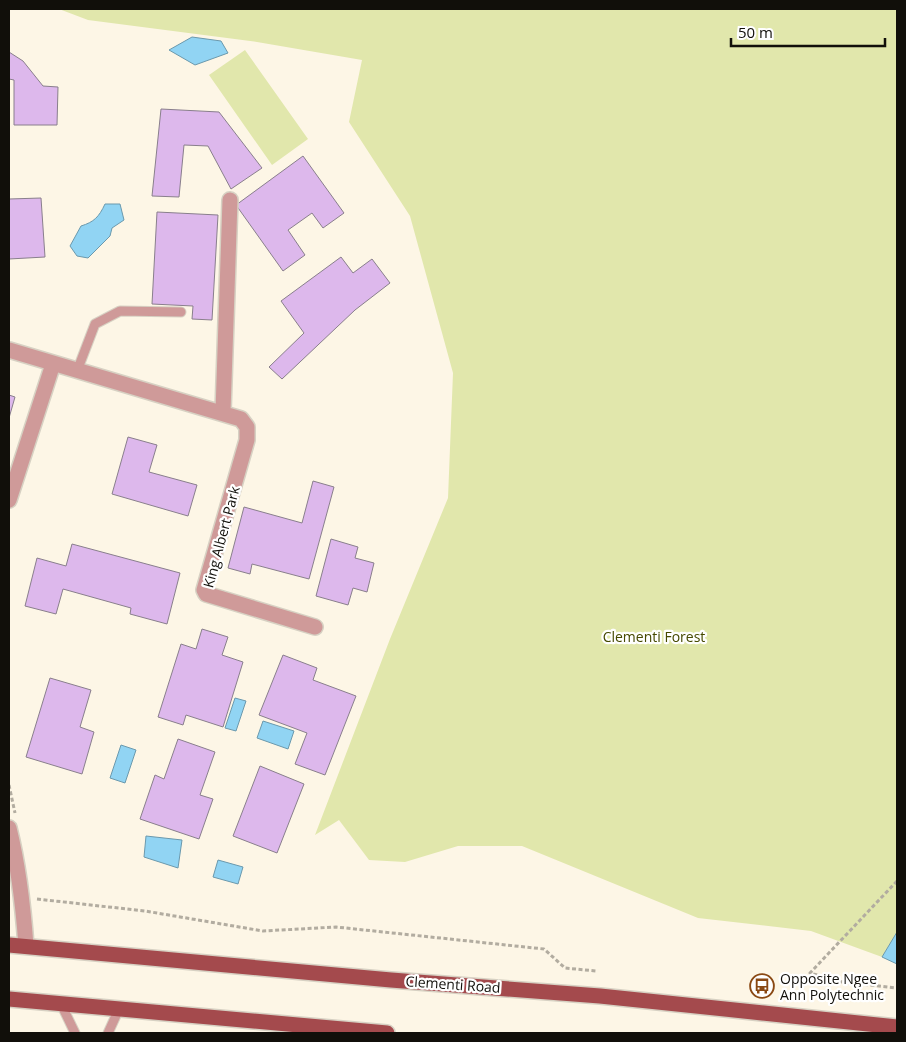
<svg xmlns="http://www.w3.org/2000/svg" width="906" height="1042" font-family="'Open Sans',sans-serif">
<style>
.green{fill:#e1e7ac}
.water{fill:#91d4f3;stroke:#6b99ad}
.building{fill:#ddb8ec;stroke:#897f8c}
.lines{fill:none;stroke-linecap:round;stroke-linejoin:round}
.lane-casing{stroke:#d7d1c3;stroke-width:11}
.street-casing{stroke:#d7d1c3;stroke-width:18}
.primary-casing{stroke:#d7d1c3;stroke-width:18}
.path{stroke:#b2aca0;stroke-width:3;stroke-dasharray:4 2.5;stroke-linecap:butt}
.lane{stroke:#cf9a99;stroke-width:9}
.street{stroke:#cf9a99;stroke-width:15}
.primary{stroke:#a44a4d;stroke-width:15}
.labels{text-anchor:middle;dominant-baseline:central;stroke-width:4.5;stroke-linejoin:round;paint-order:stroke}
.street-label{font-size:14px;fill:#110f0a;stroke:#fff}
.park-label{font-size:14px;fill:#454900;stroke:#fff}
.poi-label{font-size:14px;fill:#110f0a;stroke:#fff;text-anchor:start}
</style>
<rect width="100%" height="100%" fill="#fdf6e6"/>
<path class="green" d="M 59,9 L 897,9 L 897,932 L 882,957 L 811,931 L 698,918 L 522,846 L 458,846 L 405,862 L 369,860 L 339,820 L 315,835 L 390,639 L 448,498 L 453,373 L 410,216 L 349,122 L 362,60 L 257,42 L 88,20 Z
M 245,50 L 308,139 L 272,165 L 209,75 Z"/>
<path class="water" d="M 192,37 L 221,41 L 228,53 L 195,65 L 169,50 Z
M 105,204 L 120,204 L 124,220 L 112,228 L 110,236 L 88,258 L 77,256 L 70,246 L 81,226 C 94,222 99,217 105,204 Z
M 235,698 L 246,701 L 236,731 L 225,728 Z
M 263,721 L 294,731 L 288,749 L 257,738 Z
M 121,745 L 136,750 L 125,783 L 110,778 Z
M 146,836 L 182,840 L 178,868 L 144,857 Z
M 218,860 L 243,867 L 238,884 L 213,877 Z
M 897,932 L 897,964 L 882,957 Z"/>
<path class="building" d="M 9,52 L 23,61 L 43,86 L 58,87 L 57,125 L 14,125 L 14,80 L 9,79 Z
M 161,109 L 219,112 L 262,168 L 231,189 L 208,146 L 184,145 L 179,197 L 152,196 Z
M 303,156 L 344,213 L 323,228 L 312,213 L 288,230 L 305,255 L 283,271 L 236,205 Z
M 41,198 L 45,257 L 9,259 L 9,199 Z
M 157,212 L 218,215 L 212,320 L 192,319 L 193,306 L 152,304 Z
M 341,257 L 353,273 L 372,259 L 390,283 L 355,310 L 282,379 L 269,367 L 304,333 L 281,301 Z
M 9,395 L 15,397 L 9,418 Z
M 128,437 L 157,445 L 149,472 L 197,485 L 188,516 L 112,494 Z
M 313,481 L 334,487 L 309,579 L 252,564 L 250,574 L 228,568 L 244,507 L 302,523 Z
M 331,539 L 358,547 L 355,558 L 374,563 L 367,592 L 353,588 L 348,605 L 316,596 Z
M 72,544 L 180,573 L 167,624 L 130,614 L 131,608 L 63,589 L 56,614 L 25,606 L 37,558 L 66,566 Z
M 202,629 L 228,637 L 222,655 L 243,662 L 223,727 L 186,715 L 183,725 L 158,717 L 181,644 L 196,649 Z
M 283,655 L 317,668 L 313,680 L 356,696 L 325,775 L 295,764 L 307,733 L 259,715 Z
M 50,678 L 91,690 L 80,727 L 94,732 L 82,774 L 26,757 Z
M 178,739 L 215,752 L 200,795 L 213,799 L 199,839 L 140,819 L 155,775 L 164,779 Z
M 260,766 L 304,784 L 277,853 L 233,836 Z"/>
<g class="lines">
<g class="lane-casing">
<path id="lane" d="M 77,371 L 95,324 L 120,311 L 181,312
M 61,1004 L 75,1033
M 108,1033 L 119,1009"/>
</g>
<g class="street-casing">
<path id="street" d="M 9,350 L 241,419 L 247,427 L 247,440 L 204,590 L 206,594 L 315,627
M 223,412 L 230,200
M 9,500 L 53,364
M 9,828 C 19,868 23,904 26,946"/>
</g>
<g class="primary-casing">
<path id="primary" d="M 9,945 L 391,980 L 600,996 L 897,1027
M 9,999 L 387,1033"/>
</g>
<path class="path" d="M 9,785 L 15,813
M 897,881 L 810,973 L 842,982 L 897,988
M 37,899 L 145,911 L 263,931 L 336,927 L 544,949 L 565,968 L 596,971"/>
<use href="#lane" class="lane"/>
<use href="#street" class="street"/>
<use href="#primary" class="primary"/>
</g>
<defs>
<g id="bus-ring" transform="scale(1.25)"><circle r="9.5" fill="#fff" stroke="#8a4914" stroke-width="1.5"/><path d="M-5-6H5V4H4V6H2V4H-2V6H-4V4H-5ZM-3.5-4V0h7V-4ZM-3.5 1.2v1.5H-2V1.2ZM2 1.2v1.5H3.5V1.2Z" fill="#8a4914"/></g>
</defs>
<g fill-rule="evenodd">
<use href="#bus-ring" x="762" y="986"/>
</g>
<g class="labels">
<g class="street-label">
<text transform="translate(221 537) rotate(-75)">King Albert Park</text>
<text transform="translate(453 984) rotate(4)">Clementi Road</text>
</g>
<g class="park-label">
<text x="654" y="636">Clementi Forest</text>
</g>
<g class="poi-label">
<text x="780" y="978">Opposite Ngee<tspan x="780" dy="16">Ann Polytechnic</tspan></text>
</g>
</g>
<rect width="906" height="1042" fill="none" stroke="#110f0a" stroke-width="20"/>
<path d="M731 38v8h154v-8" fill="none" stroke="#110f0a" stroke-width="2.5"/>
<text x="738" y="38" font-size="15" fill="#110f0a" stroke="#ffffff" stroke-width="4" paint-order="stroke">50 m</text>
</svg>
